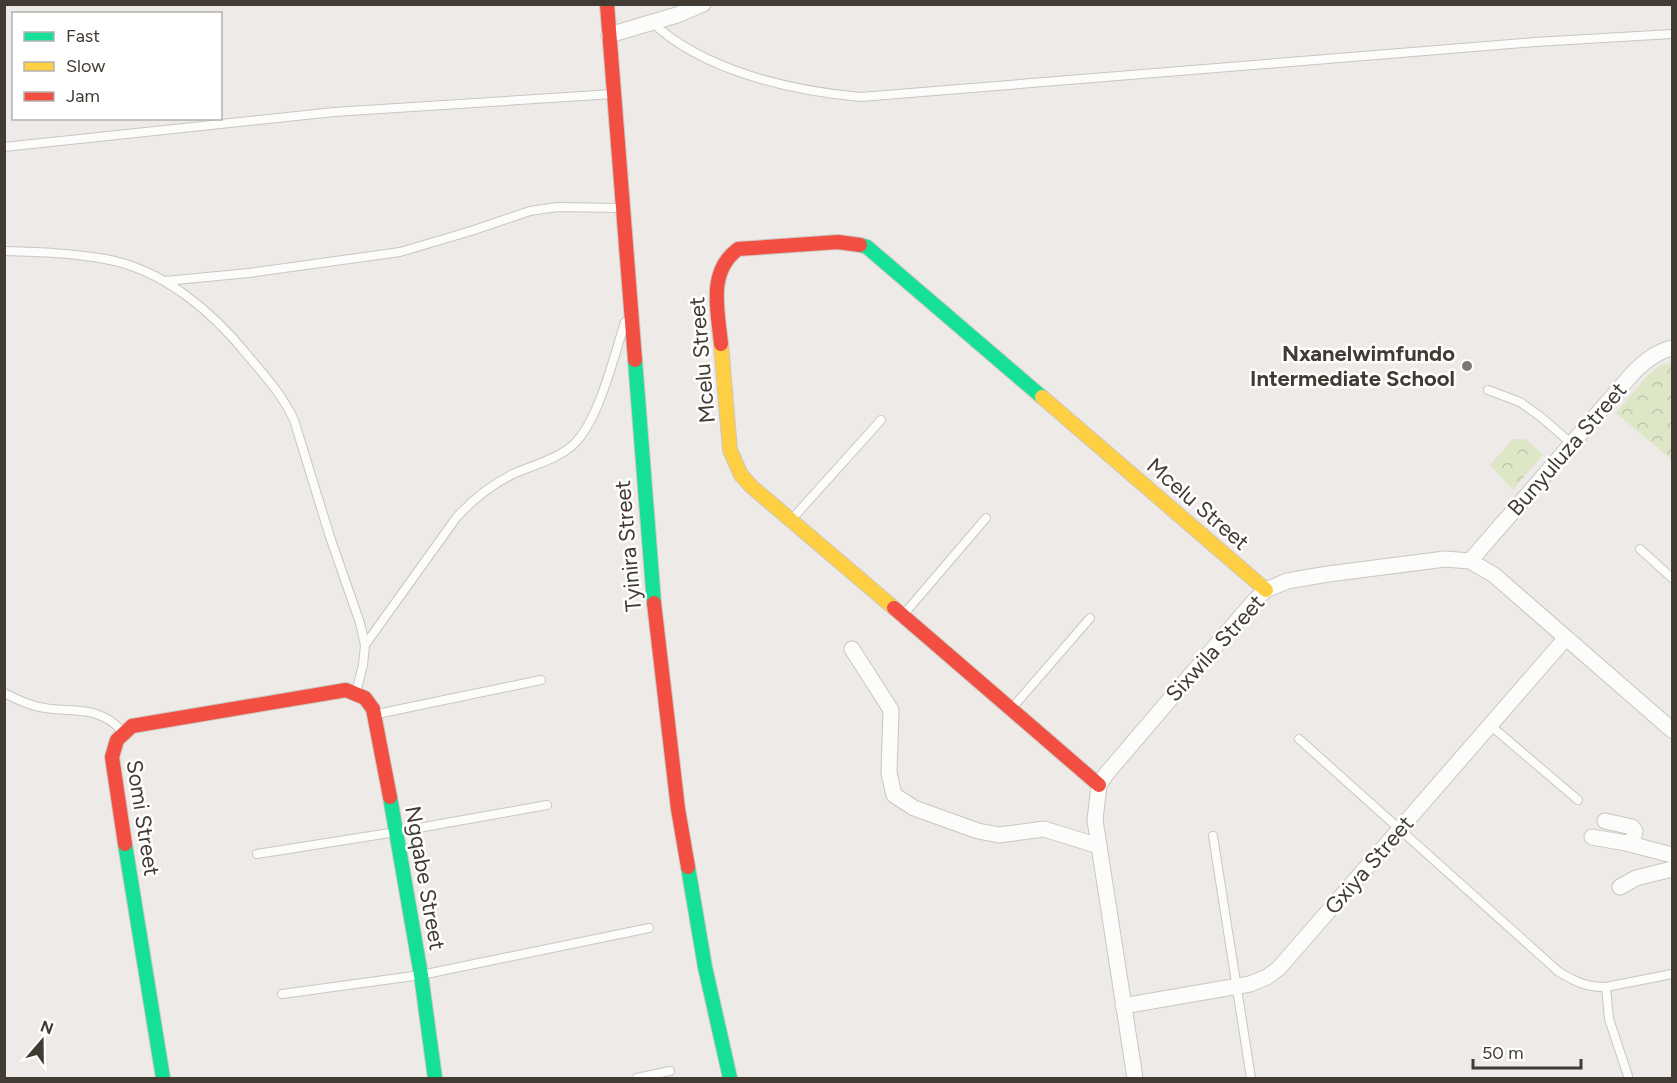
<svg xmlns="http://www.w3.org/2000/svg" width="1677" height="1083" font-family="Figtree,sans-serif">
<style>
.park{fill:url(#park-crowns)}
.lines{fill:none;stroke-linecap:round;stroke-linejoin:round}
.lane-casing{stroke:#c9c6c3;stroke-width:10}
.street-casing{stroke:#c9c6c3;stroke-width:17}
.fast-casing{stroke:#cdc8c0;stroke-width:16}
.slow-casing{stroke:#cdc8c0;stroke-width:16}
.jam-casing{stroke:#cdc8c0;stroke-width:16}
.lane{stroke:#fcfcfb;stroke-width:8}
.street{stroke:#fcfcfb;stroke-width:15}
.fast{stroke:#16e098;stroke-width:14}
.slow{stroke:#ffcf43;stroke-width:14}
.jam{stroke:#f24e42;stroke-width:14}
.poi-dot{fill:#7e7873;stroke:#fff;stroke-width:2}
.labels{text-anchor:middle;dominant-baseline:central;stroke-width:5;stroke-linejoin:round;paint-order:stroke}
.poi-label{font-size:22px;font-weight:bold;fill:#423b34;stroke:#fff;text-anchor:end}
.street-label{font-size:22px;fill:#423b34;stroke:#fff}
</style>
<defs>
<pattern id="park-crowns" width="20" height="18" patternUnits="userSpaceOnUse" patternTransform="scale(1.5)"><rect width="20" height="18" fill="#dee6c8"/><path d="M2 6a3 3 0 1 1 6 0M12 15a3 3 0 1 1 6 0" fill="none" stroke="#c0c6ac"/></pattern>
</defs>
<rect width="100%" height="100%" fill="#edeae7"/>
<path class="park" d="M 1672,362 L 1672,460 L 1616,413 L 1645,378 L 1658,367 Z
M 1513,439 L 1525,439 L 1543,454 L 1513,490 L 1490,465 Z"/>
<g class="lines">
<g class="lane-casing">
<path id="lane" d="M 653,23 C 704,71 792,91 861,97 L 1535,42 L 1672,34
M 4,147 L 334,112 L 613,94
M 4,251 C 38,252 72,253 105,259 C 163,269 213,312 249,357 C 266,377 283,396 294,420 L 330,537 L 360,623 L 365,645 L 363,665 L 356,692
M 165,281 L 249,273 L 400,252 L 471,231 L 530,211 L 557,207 L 620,208
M 1488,390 L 1520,402 L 1541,417 L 1572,444
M 792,519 L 881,420
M 1640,549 L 1672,578
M 904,614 L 986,518
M 365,645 L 456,518 C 472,500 491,485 513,474 C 533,465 559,459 575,443 C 599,419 614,356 625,322
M 4,693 C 14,698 24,703 35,706 C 68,715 96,702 122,731
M 1013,707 L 1090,618
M 377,714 L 541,680
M 1490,725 L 1578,800
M 1299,739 L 1559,972 C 1574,981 1588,988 1606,987 L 1672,974
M 1213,836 L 1251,1078
M 257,854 L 396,832 L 547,805
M 1606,987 L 1609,1019 L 1628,1076
M 282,994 L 421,975 L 649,928
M 637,1078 L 670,1071"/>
</g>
<g class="street-casing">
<path id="street" d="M 609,35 L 677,15 L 703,4
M 1470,561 L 1633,373 C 1645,361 1656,352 1672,348
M 852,649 L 891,710 L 889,773 L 894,795 L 914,808 L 978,831 L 999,835 L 1044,829 L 1099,846
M 1605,821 L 1632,827 L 1635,831 L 1632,844
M 1592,837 L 1626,843 L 1672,855
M 1620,887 L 1636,878 L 1672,869
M 1123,1006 L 1250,984 L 1267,977 L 1279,968 L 1565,639
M 1135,1078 L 1095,820 L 1099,785 L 1107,773 L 1255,600 L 1266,590 L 1287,581 L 1328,574 L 1445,559 L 1470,561 L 1494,575 L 1672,730"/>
</g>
<g class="fast-casing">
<path id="fast" d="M 860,245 L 867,247 L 1042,397
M 635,360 L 654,603
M 390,797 L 421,975 L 435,1078
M 125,844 L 163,1078
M 688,867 L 705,967 L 730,1078"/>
</g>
<g class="slow-casing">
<path id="slow" d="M 721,344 L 730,450 L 741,475 L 752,487 L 894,608
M 1042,397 L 1266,590"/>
</g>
<g class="jam-casing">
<path id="jam" d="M 607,4 L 635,360
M 721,344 C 718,311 707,272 738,249 L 838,242 L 860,245
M 654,603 L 678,809 L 688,867
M 894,608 L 1099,785
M 125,844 L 112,757 L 117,740 L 132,726 L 346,690 L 365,698 L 373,709 L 390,797"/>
</g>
<use href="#lane" class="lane"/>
<use href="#street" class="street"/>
<use href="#fast" class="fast"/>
<use href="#slow" class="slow"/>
<use href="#jam" class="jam"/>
</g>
<circle class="poi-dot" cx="1467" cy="366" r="6"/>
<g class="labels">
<g class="poi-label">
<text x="1455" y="353">Nxanelwimfundo<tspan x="1455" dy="25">Intermediate School</tspan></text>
</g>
<g class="street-label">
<text transform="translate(702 360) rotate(-95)">Mcelu Street</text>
<text transform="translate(1567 449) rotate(-49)">Bunyuluza Street</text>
<text transform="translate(1198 504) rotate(41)">Mcelu Street</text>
<text transform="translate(628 546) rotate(-95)">Tyinira Street</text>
<text transform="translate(1215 648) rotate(-48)">Sixwila Street</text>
<text transform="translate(143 818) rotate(81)">Somi Street</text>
<text transform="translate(1369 865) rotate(-49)">Gxiya Street</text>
<text transform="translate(425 878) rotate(80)">Ngqabe Street</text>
</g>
</g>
<rect width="1677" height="1083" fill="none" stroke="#423b34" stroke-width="12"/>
<rect x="12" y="12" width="210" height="108" fill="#ffffff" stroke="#b3b1ae" stroke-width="1.5"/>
<rect x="24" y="32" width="30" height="9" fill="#16e098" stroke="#b3b1ae" stroke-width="1.5"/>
<text x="66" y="42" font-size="18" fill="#423b34">Fast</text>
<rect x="24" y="62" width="30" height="9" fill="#ffcf43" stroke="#b3b1ae" stroke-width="1.5"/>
<text x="66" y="72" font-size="18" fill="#423b34">Slow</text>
<rect x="24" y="92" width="30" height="9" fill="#f24e42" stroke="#b3b1ae" stroke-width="1.5"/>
<text x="66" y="102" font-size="18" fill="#423b34">Jam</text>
<g transform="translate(42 1041) rotate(20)" stroke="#ffffff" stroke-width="4.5" paint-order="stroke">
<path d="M0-4.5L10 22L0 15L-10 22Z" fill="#423b34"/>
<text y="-9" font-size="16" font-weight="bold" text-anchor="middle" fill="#423b34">N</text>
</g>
<path d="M1473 1059v9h108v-9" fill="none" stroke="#423b34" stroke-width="3"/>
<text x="1482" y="1059" font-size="18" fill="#423b34" stroke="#ffffff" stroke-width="4.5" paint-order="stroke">50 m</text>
</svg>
